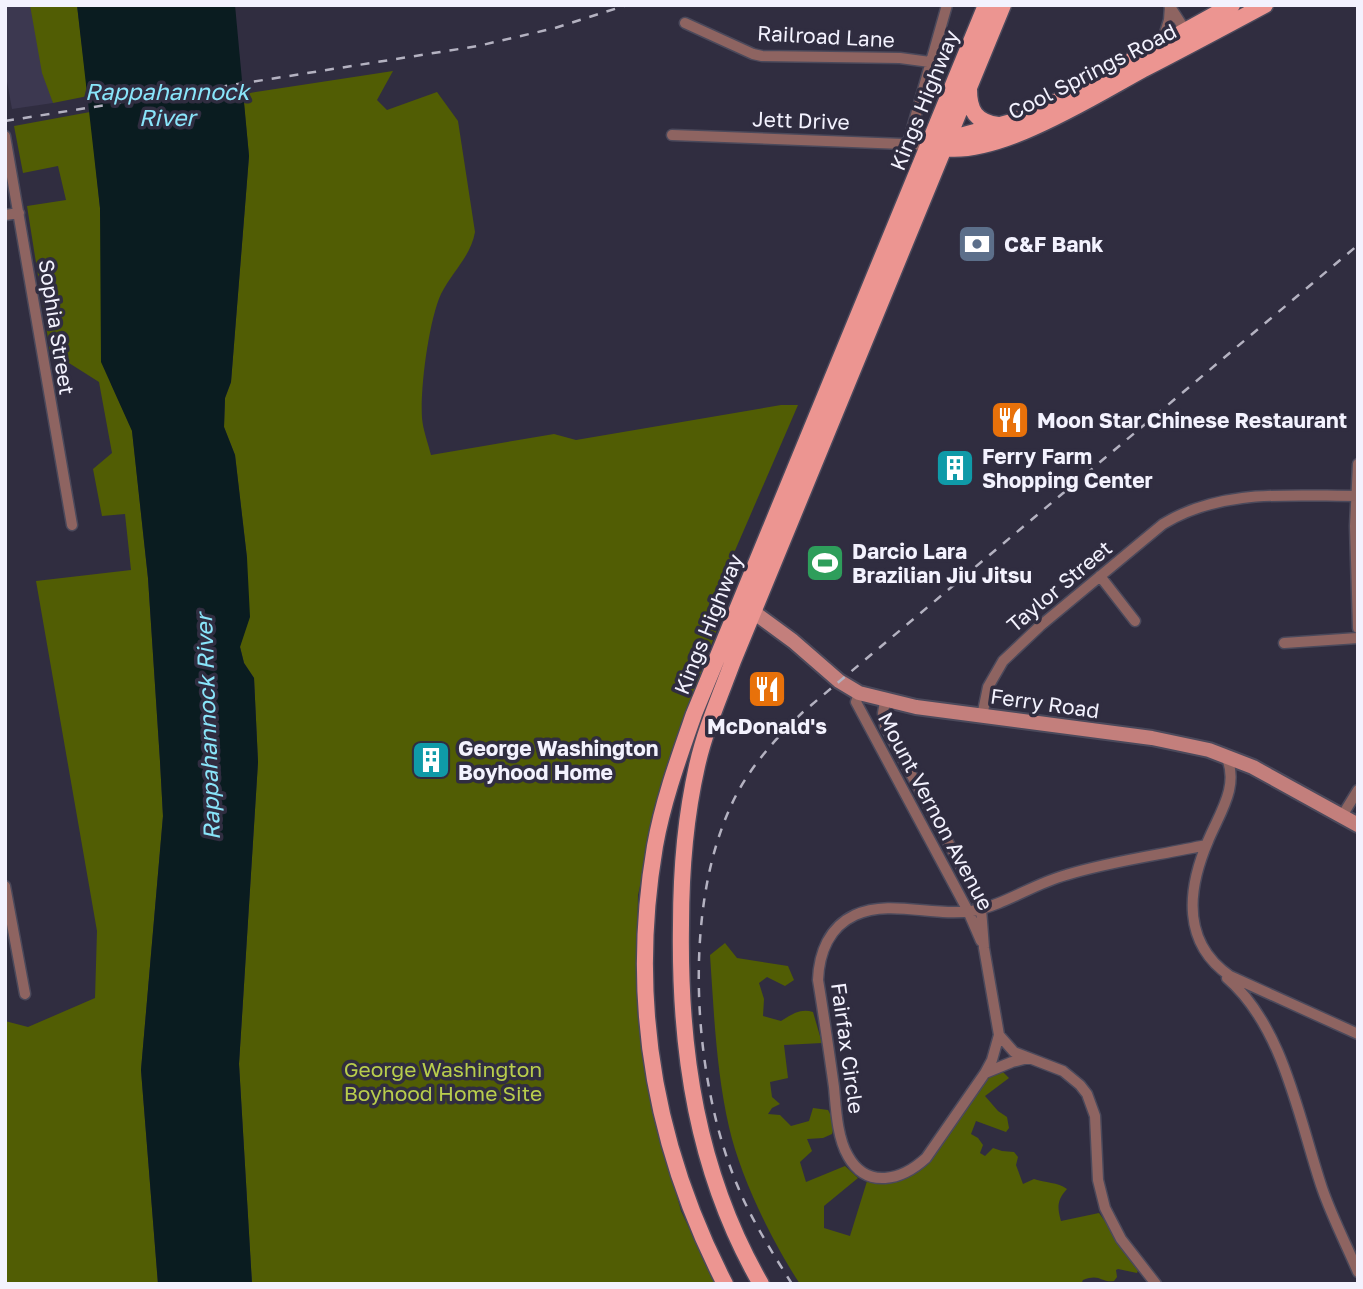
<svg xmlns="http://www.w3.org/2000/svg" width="1363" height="1289" font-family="'Golos Text',sans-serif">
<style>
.built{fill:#3c3850}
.green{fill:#515d04}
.water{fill:#0a1c20}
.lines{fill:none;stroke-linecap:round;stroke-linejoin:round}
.minor-casing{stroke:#4b495b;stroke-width:13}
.secondary-casing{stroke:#4b495b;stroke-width:18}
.primary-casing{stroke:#4b495b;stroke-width:19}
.minor{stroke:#8e6461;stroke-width:10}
.secondary{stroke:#c37f7c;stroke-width:14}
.primary{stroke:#ec9591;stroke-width:16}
.rail{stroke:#b4b2c1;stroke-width:2.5;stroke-dasharray:9 9;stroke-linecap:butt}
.labels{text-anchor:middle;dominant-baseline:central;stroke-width:7;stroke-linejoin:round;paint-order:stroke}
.street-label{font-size:21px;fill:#f3f2fe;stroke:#302d40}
.poi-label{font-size:21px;font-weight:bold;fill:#f3f2fe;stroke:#302d40;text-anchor:start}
.park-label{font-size:21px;fill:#b8cd4c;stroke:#302d40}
.water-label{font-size:23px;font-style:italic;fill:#89e5fa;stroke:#302d40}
</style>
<rect width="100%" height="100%" fill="#302d40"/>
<path class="built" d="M 5,5 L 33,5 L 53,103 L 12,109 L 5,71 Z"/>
<path class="green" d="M 30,5 L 77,5 L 88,96 L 53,103 L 42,73 Z
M 393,71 L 377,100 L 387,110 L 437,92 L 458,121 L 475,232 C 471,256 452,272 441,294 C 429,320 420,388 422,418 C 423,430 428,443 431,455 L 554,434 L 576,440 L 781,405 L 798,405 L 724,576 L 729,578 L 721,603 L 726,605 L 666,768 L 638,895 L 637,951 L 637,1009 L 652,1106 L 681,1211 L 716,1284 L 252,1284 L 239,1064 L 258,762 L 254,678 L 244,663 L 240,647 L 247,558 L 235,455 L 224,427 L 225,398 L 231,382 L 249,156 L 243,94 Z
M 90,112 L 100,208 L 111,384 L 132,430 L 148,578 L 160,761 L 163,816 L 141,1070 L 158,1284 L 5,1284 L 5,1021 L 28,1027 L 95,998 L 97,931 L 36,581 L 131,570 L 125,514 L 102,516 L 93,469 L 112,453 L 99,382 L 50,351 L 27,206 L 66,200 L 58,166 L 23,173 L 14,126 Z
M 725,943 L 737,958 L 788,966 L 794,980 L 785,986 L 767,977 L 759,983 L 764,999 L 763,1016 L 781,1021 C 792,1014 801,1008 813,1012 L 822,1043 L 784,1045 L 788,1078 L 770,1082 L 772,1097 L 780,1104 L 772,1108 L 768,1114 L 780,1115 L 791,1126 L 809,1121 L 813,1108 L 828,1110 C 833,1119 835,1124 832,1134 L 823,1138 L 807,1139 L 812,1151 L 800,1162 L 806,1182 L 845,1166 L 858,1178 L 824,1206 L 824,1228 L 850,1236 L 868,1178 L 896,1181 L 927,1163 L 985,1077 L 999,1068 L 1009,1078 L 985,1096 L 998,1111 L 1007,1117 L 1009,1128 L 1006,1132 L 976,1121 L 971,1134 L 978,1138 L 983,1145 L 980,1153 L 985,1156 L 993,1148 L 1002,1151 L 1014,1152 L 1018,1157 L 1016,1165 L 1023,1184 L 1034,1179 C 1045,1183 1058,1182 1067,1189 C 1057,1200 1057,1207 1061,1221 L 1099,1213 L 1139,1268 L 1137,1273 L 1118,1269 L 1116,1270 L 1117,1277 L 1114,1281 C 1101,1283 1100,1273 1083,1280 L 1081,1284 L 800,1284 C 772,1242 740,1176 729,1127 C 716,1070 714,1013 710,955 Z"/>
<path class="water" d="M 77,5 L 235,5 L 249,156 L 231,382 L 225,398 L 224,427 L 235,455 L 247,558 L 250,617 L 240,647 L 244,663 L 254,678 L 258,762 L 239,1064 L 252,1284 L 158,1284 L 141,1070 L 163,816 L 160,761 L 148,578 L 132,431 L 101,362 L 100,208 Z"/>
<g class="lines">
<g class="minor-casing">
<path id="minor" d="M 1169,5 L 1185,30
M 685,23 L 753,54 L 762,56 L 900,58 L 930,62
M 1162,43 L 1169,20 L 1170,6
M 672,135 L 929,145
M 5,136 L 72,525
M 908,143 L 947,5
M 5,215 L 19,213
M 1358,464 L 1355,526 L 1358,628
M 1100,576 L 1135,621
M 1284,643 L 1358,638
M 859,693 L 856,702 L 968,911 L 981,941
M 885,701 L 883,713 L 885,726 L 974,890 L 981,909 L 984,948 L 999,1035 L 1014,1052 L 1063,1071 L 1080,1085 L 1087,1094 L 1095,1116 L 1098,1180 L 1105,1208 L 1121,1239 L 1156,1284
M 982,716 L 988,687 L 1003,661 L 1040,626 L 1163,524 C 1222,488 1291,496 1358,496
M 1226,756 C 1240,786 1219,814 1208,841 C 1187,890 1182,943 1230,976 L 1358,1034
M 1342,816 L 1358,790
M 5,886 L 25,994
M 1227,978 C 1284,1027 1299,1120 1322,1188 C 1332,1217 1346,1244 1358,1272
M 999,1035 L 992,1060 L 985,1073 L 926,1158 C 902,1180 867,1190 848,1156 C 837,1137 836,1109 834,1087 C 829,1052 824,1016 818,980 C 819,953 829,927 855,915 C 890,899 934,917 972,911 C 1005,905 1033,884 1066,875 C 1111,861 1160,855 1206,845
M 985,1073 L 1012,1062 L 1028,1058"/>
</g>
<g class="secondary-casing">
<path id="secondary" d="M 744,605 L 793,641 L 839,681 L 859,693 L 916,707 L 1152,738 L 1209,750 L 1253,767 L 1358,825"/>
</g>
<g class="primary-casing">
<path id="primary" d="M 969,89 C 969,111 976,122 998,125
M 942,141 L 1015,121 L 1064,98 L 1232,5
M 935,146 C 989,163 1094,96 1142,70 C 1183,49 1224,27 1265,5
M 725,1284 C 654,1146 629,999 655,846 C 663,801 679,757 694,714 L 986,5
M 761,1284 C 697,1173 679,1051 681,925 C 681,872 685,819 697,766 C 705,730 720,696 733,661 L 1003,5"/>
</g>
<use href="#minor" class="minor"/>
<use href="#secondary" class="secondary"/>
<use href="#primary" class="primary"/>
<path class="rail" d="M 5,121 L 478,46 L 555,28 L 627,5
M 792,1284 C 772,1252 752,1221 738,1187 C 693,1081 682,914 730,808 C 746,771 774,740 803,712 L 1358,245"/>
</g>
<defs>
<g id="bank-square" transform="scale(2.0125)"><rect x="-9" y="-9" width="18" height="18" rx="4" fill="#5c6f8a" stroke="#302d40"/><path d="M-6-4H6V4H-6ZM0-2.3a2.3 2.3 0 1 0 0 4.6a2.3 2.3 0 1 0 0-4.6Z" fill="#fff"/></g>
<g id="restaurant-square" transform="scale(2.0125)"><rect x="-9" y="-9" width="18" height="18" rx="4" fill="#e8710a" stroke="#302d40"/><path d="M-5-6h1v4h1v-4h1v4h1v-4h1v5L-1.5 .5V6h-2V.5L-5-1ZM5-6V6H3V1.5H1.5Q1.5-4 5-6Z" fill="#fff"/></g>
<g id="building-square" transform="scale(2.0125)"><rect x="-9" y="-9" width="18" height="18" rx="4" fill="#0f9aa8" stroke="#302d40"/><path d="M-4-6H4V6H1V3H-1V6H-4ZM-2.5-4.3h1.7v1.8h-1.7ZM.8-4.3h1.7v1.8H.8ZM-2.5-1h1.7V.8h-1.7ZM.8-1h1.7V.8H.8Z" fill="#fff"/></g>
<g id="stadium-square" transform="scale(2.0125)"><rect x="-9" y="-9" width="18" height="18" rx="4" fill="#2e9e5b" stroke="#302d40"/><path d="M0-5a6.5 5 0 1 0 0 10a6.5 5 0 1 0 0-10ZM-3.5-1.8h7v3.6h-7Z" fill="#fff"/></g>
</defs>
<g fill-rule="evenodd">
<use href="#bank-square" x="977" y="244"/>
<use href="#restaurant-square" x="1010" y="420"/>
<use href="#building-square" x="955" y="468"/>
<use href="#stadium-square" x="825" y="563"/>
<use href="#restaurant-square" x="767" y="689"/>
<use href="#building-square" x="431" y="760"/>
</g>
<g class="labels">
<g class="street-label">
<text transform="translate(826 36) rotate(3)">Railroad Lane</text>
<text transform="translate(1092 71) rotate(-27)">Cool Springs Road</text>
<text transform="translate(924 100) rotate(-68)">Kings Highway</text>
<text transform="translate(801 120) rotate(2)">Jett Drive</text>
<text transform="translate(57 327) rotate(81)">Sophia Street</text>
<text transform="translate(1059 586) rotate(-40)">Taylor Street</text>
<text transform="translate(708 624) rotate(-68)">Kings Highway</text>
<text transform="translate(1045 703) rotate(8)">Ferry Road</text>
<text transform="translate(936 811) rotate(62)">Mount Vernon Avenue</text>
<text transform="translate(848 1048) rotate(82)">Fairfax Circle</text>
</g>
<g class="poi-label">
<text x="1004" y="244">C&amp;F Bank</text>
<text x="1037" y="420">Moon Star Chinese Restaurant</text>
<text x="982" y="456">Ferry Farm<tspan x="982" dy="24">Shopping Center</tspan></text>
<text x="852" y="551">Darcio Lara<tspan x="852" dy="24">Brazilian Jiu Jitsu</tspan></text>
<text x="767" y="726" text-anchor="middle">McDonald's</text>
<text x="458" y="748">George Washington<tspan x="458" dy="24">Boyhood Home</tspan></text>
</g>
<g class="park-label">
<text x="443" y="1069">George Washington<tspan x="443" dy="24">Boyhood Home Site</tspan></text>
</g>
<g class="water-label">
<text x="167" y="91">Rappahannock<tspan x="167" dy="26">River</tspan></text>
<text transform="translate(207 727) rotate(-92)">Rappahannock River</text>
</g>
</g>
<rect width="1363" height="1289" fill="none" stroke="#f3f2fe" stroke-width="14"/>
</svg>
